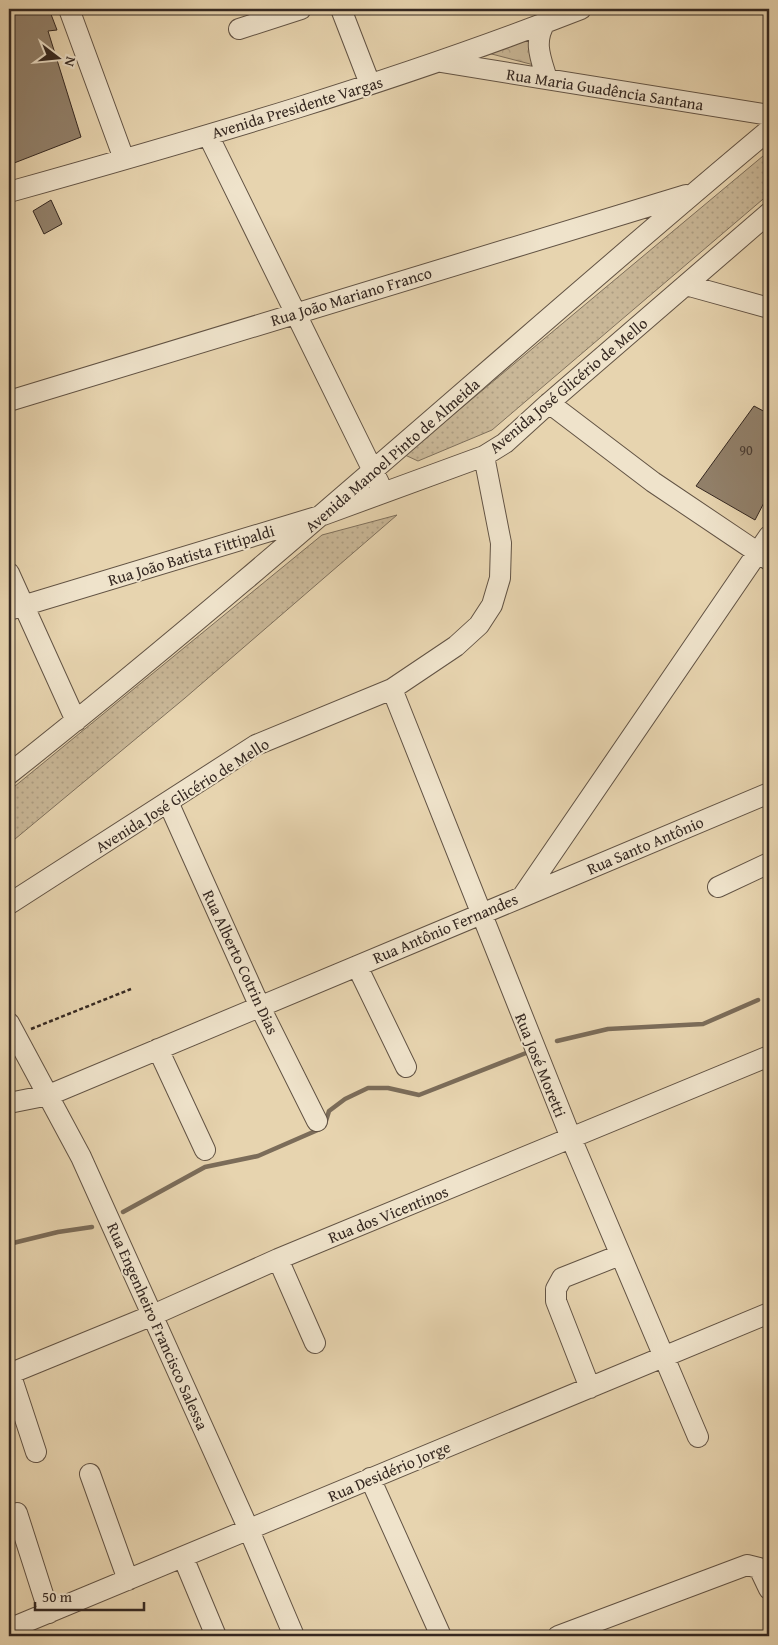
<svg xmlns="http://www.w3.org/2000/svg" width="778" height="1645" font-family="'Gentium Book Plus',serif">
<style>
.grass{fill:url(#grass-dots);stroke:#7f705c}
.forest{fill:url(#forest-crowns);stroke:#7f705c}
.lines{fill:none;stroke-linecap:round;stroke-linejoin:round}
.stream{stroke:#7b6c59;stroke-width:4.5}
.building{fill:#92816b;stroke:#352821}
.minor-casing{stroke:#625344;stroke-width:22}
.path{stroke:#352821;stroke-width:2.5;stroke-dasharray:4 2.5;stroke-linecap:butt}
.minor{stroke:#efe3cb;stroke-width:20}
.labels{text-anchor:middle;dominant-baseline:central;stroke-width:4;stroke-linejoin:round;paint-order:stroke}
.number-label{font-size:14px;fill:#4c3e34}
.street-label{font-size:16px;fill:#352821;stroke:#efe3cb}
</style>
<defs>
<pattern id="grass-dots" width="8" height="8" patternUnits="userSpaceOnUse" patternTransform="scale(1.25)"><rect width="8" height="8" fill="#c9b797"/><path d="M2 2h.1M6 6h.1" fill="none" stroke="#ad9d82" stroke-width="1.8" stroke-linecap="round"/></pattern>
<pattern id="forest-crowns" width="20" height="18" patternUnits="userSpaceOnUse" patternTransform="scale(1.25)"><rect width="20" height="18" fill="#c9b797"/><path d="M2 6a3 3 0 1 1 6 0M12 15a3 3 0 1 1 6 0" fill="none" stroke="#ad9d82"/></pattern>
</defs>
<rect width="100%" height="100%" fill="#e7d4af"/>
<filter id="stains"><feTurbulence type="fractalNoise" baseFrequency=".004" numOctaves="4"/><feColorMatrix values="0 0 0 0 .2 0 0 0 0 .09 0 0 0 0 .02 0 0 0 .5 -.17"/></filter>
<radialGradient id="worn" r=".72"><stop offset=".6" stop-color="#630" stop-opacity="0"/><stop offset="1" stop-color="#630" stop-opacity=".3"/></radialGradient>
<path class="grass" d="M 769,151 L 769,194 L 492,430 L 418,461 L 405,455 Z
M 397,515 L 185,698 L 9,844 L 9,791 L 322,535 Z"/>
<path class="forest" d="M 534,34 L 534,65 L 480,51 Z"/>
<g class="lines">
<path class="stream" d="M 557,1041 L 608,1029 L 703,1024 L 758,1000
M 325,1124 L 329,1111 L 345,1099 L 368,1088 L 388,1088 L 419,1095 L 526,1053
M 123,1212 L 205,1167 L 258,1156 L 320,1129
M 9,1244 L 58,1232 L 92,1227"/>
</g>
<path class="building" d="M 9,9 L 49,9 L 57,30 L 48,31 L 81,137 L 9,165 Z
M 51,200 L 62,224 L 44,234 L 33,211 Z
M 754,406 L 769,414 L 769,493 L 755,520 L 696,486 Z"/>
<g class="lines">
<g class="minor-casing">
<path id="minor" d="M 69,9 L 124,159
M 341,9 L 370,84
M 545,23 C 533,42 541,59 547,79
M 239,29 L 301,9
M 441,62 L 769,115
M 208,135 L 379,483
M 9,192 C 202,138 395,82 581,9
M 686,285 L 769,308
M 9,401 L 686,195
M 549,403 L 653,482 L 769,560
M 9,573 L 76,721
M 9,610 L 323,515 L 484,456 L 505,443 L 549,403 L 769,213
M 392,689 L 571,1138 L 698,1437
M 9,774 C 270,568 514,343 769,130
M 168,802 L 260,1007 L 317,1121
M 718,887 L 769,863
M 522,897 L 769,793
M 9,904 L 256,745 L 392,689 L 456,646 L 479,625 L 492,605 L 500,578 L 501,543 L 484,456
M 357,966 L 406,1067
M 9,1023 L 81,1157 L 249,1530 L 294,1636
M 158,1049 L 205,1150
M 9,1103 L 49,1095 L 522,897 L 769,536
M 278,1259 L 315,1343
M 10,1373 L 36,1452
M 9,1374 L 153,1315 L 278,1259 L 769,1056
M 590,1388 L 556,1301 L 556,1289 L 562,1278 L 620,1255
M 90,1474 L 128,1580
M 370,1478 L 441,1636
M 17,1513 L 49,1613
M 183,1557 L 216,1636
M 9,1629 L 769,1313
M 558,1636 L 747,1565 L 759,1568 L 769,1589"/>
</g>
<path class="path" d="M 31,1029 L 131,989"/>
<use href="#minor" class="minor"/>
</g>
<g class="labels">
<g class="number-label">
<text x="746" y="450">90</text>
</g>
<g class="street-label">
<text transform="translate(605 89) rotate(9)">Rua Maria Guadência Santana</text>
<text transform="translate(297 107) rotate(-17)">Avenida Presidente Vargas</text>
<text transform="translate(351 296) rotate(-17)">Rua João Mariano Franco</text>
<text transform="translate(568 385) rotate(-40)">Avenida José Glicério de Mello</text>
<text transform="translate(392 455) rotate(-41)">Avenida Manoel Pinto de Almeida</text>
<text transform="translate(191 555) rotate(-17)">Rua João Batista Fittipaldi</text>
<text transform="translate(182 795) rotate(-32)">Avenida José Glicério de Mello</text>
<text transform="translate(645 845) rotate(-23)">Rua Santo Antônio</text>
<text transform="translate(445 928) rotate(-23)">Rua Antônio Fernandes</text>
<text transform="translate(241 962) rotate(65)">Rua Alberto Cotrin Dias</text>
<text transform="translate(541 1065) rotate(68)">Rua José Moretti</text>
<text transform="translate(388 1214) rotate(-22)">Rua dos Vicentinos</text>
<text transform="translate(158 1326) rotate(66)">Rua Engenheiro Francisco Salessa</text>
<text transform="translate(389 1471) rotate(-23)">Rua Desidério Jorge</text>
</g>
</g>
<rect width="778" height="1645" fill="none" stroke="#e7d4af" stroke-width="30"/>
<rect x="10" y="10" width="758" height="1625" fill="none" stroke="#352821" stroke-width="2.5"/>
<rect x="15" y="15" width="748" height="1615" fill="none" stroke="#352821"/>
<g transform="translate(58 58) rotate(106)" stroke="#efe3cb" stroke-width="4" paint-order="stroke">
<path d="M0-4L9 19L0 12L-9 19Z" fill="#352821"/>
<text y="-8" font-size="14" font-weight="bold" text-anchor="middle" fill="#352821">N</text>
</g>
<path d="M35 1602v8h109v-8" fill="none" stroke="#352821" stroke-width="2.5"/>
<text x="42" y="1602" font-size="15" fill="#352821" stroke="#efe3cb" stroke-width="4" paint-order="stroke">50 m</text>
<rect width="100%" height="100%" filter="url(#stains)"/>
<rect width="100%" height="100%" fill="url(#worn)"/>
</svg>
